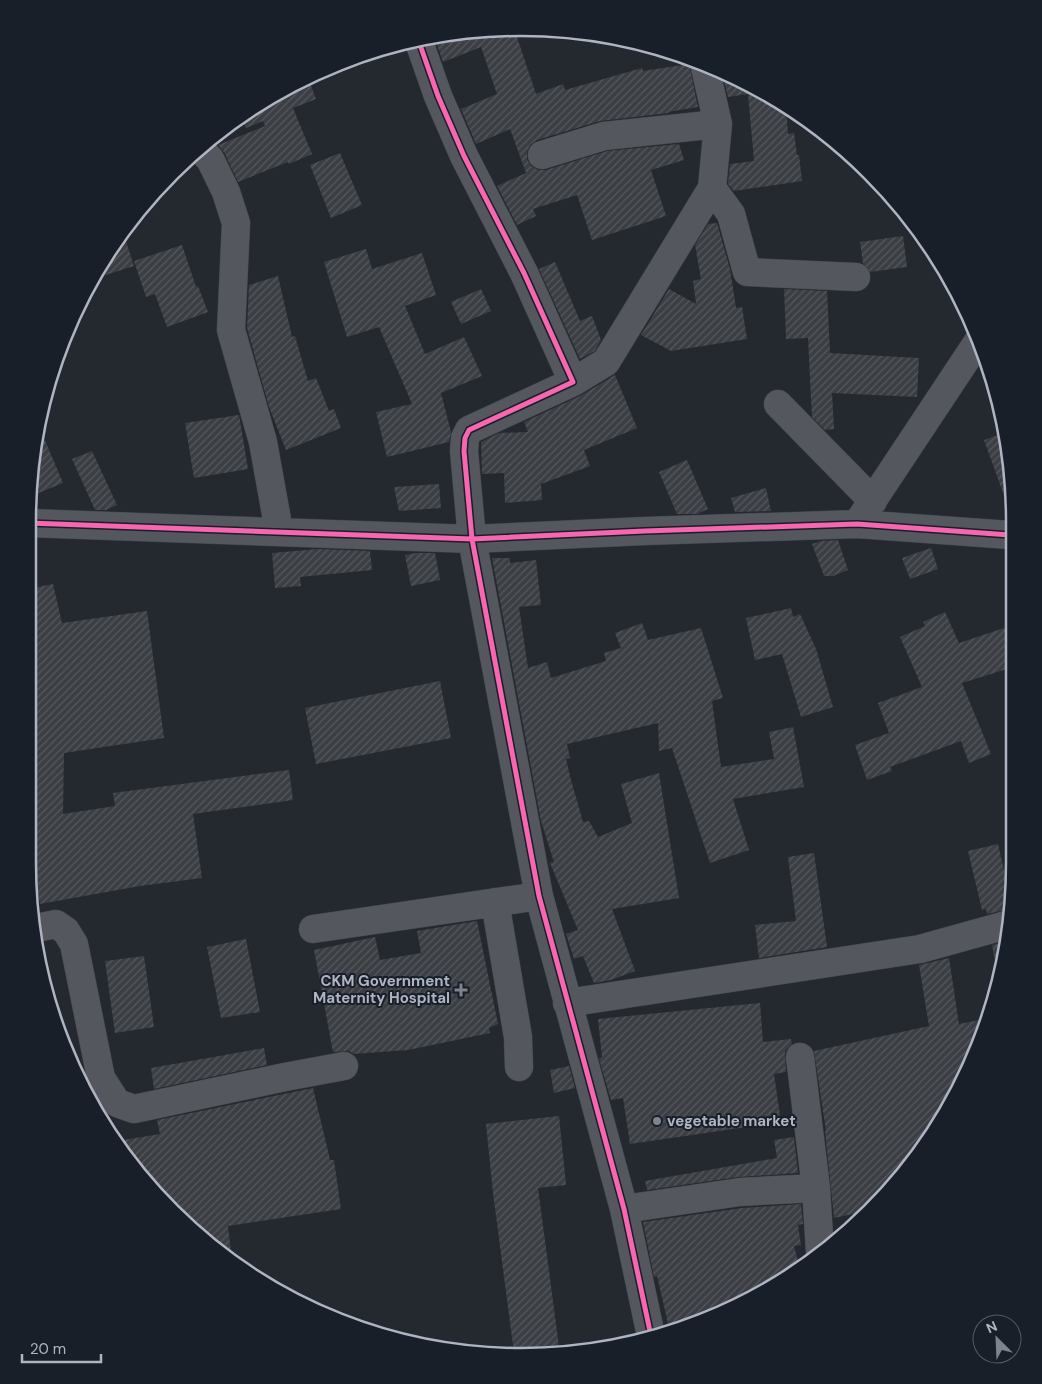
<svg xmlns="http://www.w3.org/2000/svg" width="1042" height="1384" font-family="'DM Sans',sans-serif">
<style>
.building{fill:url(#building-hatch)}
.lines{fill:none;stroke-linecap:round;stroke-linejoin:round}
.minor-casing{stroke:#404348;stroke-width:29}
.minor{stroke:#54575e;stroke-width:28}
.cycleway-casing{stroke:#191f29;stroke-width:8}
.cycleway{stroke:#f766af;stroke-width:5}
.poi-dot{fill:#7e838e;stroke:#191f29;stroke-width:2}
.labels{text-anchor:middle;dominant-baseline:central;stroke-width:4;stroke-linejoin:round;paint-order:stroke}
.poi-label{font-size:15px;font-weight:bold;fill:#aeb4c1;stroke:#191f29;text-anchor:end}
.rim{fill:none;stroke:#aeb4c1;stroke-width:2.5}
</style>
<defs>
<pattern id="building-hatch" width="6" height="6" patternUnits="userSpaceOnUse" patternTransform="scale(1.25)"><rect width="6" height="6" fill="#3b3f44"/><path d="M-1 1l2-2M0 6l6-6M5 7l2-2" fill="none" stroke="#55585d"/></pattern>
</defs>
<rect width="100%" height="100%" fill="#24292f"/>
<path class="building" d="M 514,28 L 536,94 L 563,84 L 565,90 L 642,68 L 643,71 L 689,64 L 698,107 L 668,112 L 669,113 L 600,121 L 537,140 L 530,145 L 527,152 L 527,159 L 531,166 L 538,170 L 546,170 L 607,151 L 679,144 L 684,160 L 651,170 L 666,216 L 592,240 L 577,195 L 533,209 L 536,216 L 517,225 L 497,186 L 526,173 L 510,129 L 476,144 L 461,109 L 497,94 L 481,47 L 443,62 L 434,36 Z
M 722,72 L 786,106 L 788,134 L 794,133 L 797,155 L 799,155 L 802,181 L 734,191 L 728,184 L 730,164 L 754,161 L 748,94 L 728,97 Z
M 308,78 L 316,99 L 293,108 L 312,154 L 289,164 L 288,162 L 238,182 L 224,152 L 218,145 L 265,126 L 263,121 L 246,128 L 240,116 L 247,111 Z
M 340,153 L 362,205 L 331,218 L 310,165 Z
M 717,223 L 730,269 L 736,308 L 742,307 L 747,339 L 671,351 L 641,335 L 669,289 L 696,304 L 693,281 L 701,279 L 695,245 L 708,224 Z
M 123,232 L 134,266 L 93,279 L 111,250 Z
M 903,236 L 907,267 L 870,272 L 863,263 L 860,242 Z
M 182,245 L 196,287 L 198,286 L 208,312 L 167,327 L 155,294 L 146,297 L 134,261 Z
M 366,249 L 372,269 L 422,253 L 436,295 L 405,306 L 425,354 L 464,337 L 482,376 L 441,393 L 451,432 L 449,442 L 387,457 L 376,412 L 412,404 L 379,327 L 347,337 L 324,262 Z
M 555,262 L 580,321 L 592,316 L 601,340 L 595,351 L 580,359 L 539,269 Z
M 278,276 L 292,337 L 295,336 L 308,381 L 316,378 L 329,411 L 334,409 L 341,428 L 286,450 L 269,407 L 247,328 L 249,285 Z
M 481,289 L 491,311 L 461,324 L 451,302 Z
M 784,289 L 827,291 L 830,353 L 919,358 L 917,397 L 832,393 L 834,429 L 825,430 L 812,417 L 808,338 L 786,339 Z
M 615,375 L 637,428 L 584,450 L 590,466 L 541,484 L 542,500 L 505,503 L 504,473 L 482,474 L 481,442 L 499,433 L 528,432 L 524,422 L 580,396 Z
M 239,415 L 248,469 L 194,478 L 185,423 Z
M 39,426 L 63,483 L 29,497 L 29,489 Z
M 1004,433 L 1010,457 L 1010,499 L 1006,501 L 984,440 Z
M 92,451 L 117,505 L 106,510 L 95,510 L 72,459 Z
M 687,460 L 708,509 L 697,514 L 677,514 L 659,472 Z
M 439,484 L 441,508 L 399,511 L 394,487 Z
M 766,488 L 771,511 L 735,512 L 731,498 Z
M 838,540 L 848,570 L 833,576 L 824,576 L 812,544 L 821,541 Z
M 931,548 L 938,569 L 910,579 L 902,558 Z
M 318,549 L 370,551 L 372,570 L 300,577 L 301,586 L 275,588 L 272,553 Z
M 416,553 L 435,553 L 440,580 L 411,586 L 405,555 Z
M 492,558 L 510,558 L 510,563 L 536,560 L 541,605 L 519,607 L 528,668 L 547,662 L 551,678 L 606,661 L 604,653 L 621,648 L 615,633 L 642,623 L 648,640 L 701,628 L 723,698 L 712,701 L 721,767 L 774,759 L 769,732 L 793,727 L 804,787 L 733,799 L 749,850 L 710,863 L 672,748 L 659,751 L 658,723 L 567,744 L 570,758 L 566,759 L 571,780 L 583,822 L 589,821 L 598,837 L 632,823 L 621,784 L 659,773 L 679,898 L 612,909 L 635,971 L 611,980 L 594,983 L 583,956 L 574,959 L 566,934 L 578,930 L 550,863 L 554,862 L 541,821 Z
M 53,584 L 62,623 L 147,611 L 164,738 L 64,753 L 63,814 L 115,806 L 113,793 L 289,770 L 293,800 L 193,814 L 202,878 L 140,886 L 40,904 L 33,861 L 37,860 L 28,803 L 28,589 Z
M 791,608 L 793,617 L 800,614 L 816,649 L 833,707 L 801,717 L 782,654 L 755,660 L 746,618 Z
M 945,612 L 959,643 L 1010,626 L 1010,668 L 962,683 L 991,754 L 969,763 L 961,741 L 890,767 L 892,771 L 867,780 L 855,745 L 889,733 L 878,703 L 922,687 L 900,637 L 925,626 L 923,622 Z
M 440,681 L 451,738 L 316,764 L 305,708 Z
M 998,844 L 1010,897 L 1010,909 L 987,914 L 986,909 L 982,910 L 968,851 Z
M 814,853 L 827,947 L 759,958 L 755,925 L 796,921 L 788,857 Z
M 477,921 L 498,1024 L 489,1028 L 490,1033 L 408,1050 L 354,1054 L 349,1051 L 333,1052 L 314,950 L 375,937 L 380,960 L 421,953 L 417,931 Z
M 246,939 L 260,1012 L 221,1018 L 207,947 Z
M 1007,941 L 998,979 L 992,945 Z
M 144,956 L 154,1027 L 115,1033 L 105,961 Z
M 949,958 L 959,1024 L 989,1018 L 988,1022 L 948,1110 L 892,1189 L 867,1211 L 834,1218 L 825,1131 L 826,1131 L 814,1051 L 929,1026 L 919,965 Z
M 760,1003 L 763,1042 L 791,1039 L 792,1044 L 785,1051 L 786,1072 L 774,1074 L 781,1122 L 630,1144 L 623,1098 L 611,1100 L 599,1059 L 602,1057 L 598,1019 Z
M 264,1048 L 267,1065 L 154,1089 L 151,1068 Z
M 569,1066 L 575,1088 L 554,1093 L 550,1070 Z
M 313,1088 L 330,1160 L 334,1160 L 341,1209 L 228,1226 L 232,1261 L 221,1255 L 172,1212 L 117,1141 L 160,1134 L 157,1120 Z
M 559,1116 L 566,1185 L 538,1188 L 560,1354 L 554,1355 L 514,1353 L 493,1193 L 486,1124 Z
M 794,1137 L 798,1173 L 738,1177 L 647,1190 L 645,1181 L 777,1158 L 774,1140 Z
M 801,1204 L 803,1224 L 798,1225 L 801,1245 L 794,1246 L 800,1269 L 795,1273 L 680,1330 L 670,1332 L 657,1276 L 654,1277 L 643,1222 L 742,1208 Z"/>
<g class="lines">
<g class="minor-casing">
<path id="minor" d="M 418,39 L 438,96 L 464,156 L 524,273 L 573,382 L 469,430 L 465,438 L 464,451 L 472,539 L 539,896 L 624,1209 L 651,1336
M 200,149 L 210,159 L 226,192 L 236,223 L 231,330 L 263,442 L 279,531
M 542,155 L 604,136 L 718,124
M 712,188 L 731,214 L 747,272 L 856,277
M 573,382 L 606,362 L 712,188 L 718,124 L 704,63
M 778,404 L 873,501
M 28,523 L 472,539 L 645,531 L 857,524 L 1010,535
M 857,524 L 979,340
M 495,902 L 518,1037 L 519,1067
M 36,928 L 56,924 L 66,931 L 74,944 L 101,1078 L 117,1103 L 134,1109 L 285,1077 L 344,1066
M 313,929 L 539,896
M 567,1003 L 920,949 L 1010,924
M 800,1057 L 816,1188 L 820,1252
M 624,1209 L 740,1192 L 816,1188"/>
</g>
<use href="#minor" class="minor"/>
<g class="cycleway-casing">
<path id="cycleway" d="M 418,39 L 438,96 L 464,156 L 524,273 L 573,382 L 469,430 L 465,438 L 464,451 L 472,539 L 539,896 L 624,1209 L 651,1336
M 28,523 L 472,539 L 645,531 L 857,524 L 1010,535"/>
</g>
<use href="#cycleway" class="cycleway"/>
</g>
<g class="poi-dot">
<path d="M458.5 982.5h5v5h5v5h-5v5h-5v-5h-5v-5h5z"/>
<circle cx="657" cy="1121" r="5"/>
</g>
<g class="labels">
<g class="poi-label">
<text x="450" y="981">CKM Government<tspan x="450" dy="17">Maternity Hospital</tspan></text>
<text x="667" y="1121" text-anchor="start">vegetable market</text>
</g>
</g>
<path d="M0 0H1042V1384H0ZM521 36H521A485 485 0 0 1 1006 521V863A485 485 0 0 1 521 1348H521A485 485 0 0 1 36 863V521A485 485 0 0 1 521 36Z" fill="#191f29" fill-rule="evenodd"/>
<path class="rim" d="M521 36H521A485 485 0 0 1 1006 521V863A485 485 0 0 1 521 1348H521A485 485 0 0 1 36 863V521A485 485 0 0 1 521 36Z"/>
<g transform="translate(997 1339) rotate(336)"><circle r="24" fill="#191f29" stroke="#555b66"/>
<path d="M0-4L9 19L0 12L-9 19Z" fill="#7e838e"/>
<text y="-8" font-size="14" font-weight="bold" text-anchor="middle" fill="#aeb4c1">N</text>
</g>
<path d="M22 1354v8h79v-8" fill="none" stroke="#aeb4c1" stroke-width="2.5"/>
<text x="30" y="1354" font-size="15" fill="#aeb4c1" stroke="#191f29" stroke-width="4" paint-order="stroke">20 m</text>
</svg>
